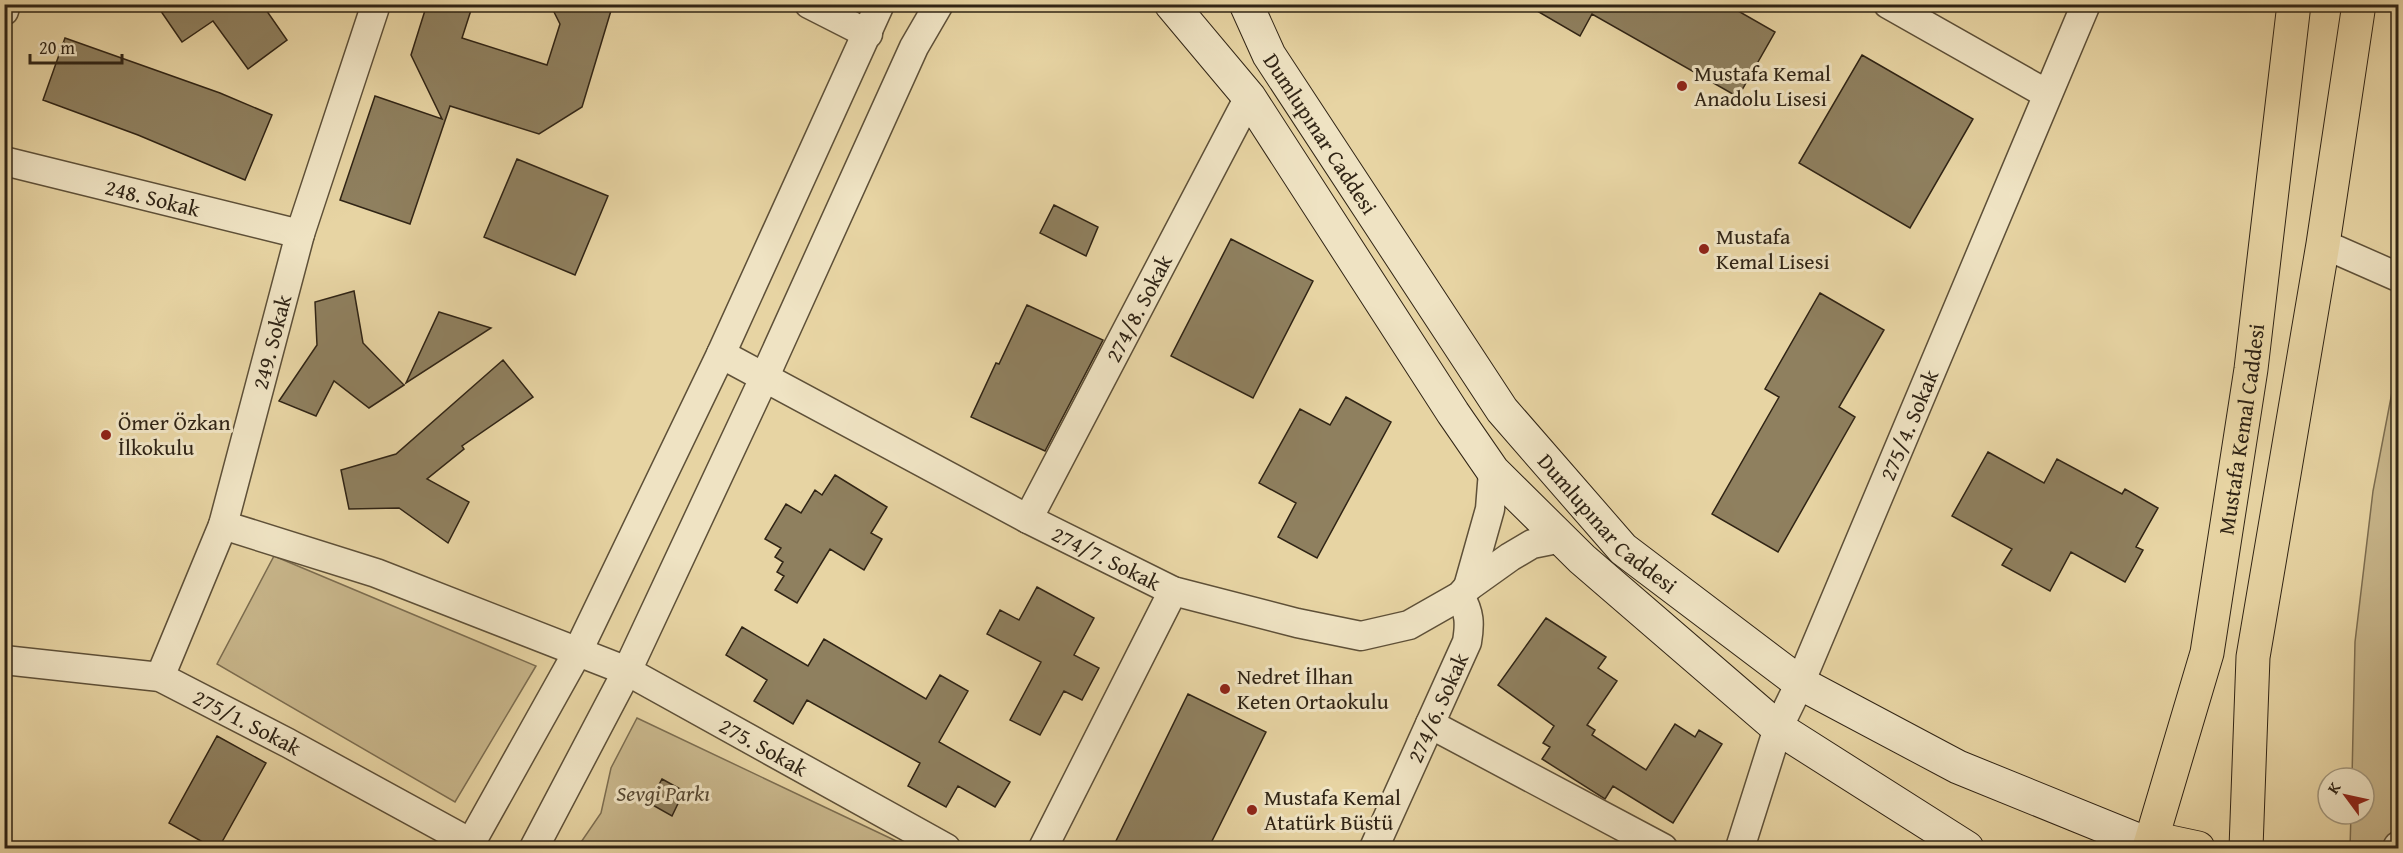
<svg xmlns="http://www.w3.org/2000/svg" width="2403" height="853" font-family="'Gentium Book Plus',serif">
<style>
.green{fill:#c8b68b;stroke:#7c6d50;stroke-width:1.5}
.building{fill:#8f805f;stroke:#302415;stroke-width:1.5}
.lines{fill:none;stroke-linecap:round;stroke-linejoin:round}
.street-casing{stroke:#5e5038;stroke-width:31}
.secondary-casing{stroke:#302415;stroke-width:35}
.primary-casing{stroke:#302415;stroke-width:35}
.street{stroke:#efe3c3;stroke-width:28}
.secondary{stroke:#efe3c3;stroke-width:33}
.primary{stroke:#e7d4a3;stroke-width:33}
.poi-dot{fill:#8f2418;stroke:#efe3c3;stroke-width:2}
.labels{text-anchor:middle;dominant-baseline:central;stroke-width:6;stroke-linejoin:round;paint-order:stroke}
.poi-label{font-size:22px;fill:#302415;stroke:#efe3c3;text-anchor:start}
.street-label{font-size:22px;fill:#302415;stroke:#efe3c3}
.park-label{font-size:22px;font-style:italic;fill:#564832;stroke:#efe3c3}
</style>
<rect width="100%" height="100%" fill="#e7d4a3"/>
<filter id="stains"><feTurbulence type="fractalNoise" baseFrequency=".00333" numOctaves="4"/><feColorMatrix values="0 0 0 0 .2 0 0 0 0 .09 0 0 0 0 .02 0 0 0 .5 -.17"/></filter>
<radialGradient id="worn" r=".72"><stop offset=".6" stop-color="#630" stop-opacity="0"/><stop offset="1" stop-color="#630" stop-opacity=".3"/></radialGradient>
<path class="green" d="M 2398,361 L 2398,820 L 2383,848 L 2350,848 L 2351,814 L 2364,814 L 2364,778 L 2352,778 L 2355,642 L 2373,491 Z
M 274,556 L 536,666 L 455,802 L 217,664 Z
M 637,718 L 911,848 L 577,848 L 601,813 L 611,768 Z"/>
<path class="building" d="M 156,4 L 262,4 L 287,40 L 248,69 L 213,21 L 182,42 Z
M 427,4 L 473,4 L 462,38 L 547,65 L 560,24 L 550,4 L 613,4 L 582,107 L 539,134 L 450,106 L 410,224 L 340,200 L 375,96 L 442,119 L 411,55 Z
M 1525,4 L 1726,4 L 1775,32 L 1738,97 L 1592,14 L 1580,36 Z
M 65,38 L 220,93 L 272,115 L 245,180 L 138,135 L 43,100 Z
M 1862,55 L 1973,119 L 1910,228 L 1799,163 Z
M 517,159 L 608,196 L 575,275 L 484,237 Z
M 1054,205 L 1098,227 L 1086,256 L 1040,233 Z
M 1231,239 L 1313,281 L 1253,398 L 1171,356 Z
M 354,291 L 363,343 L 404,385 L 369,408 L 334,381 L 316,416 L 279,401 L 317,345 L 315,302 Z
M 1820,293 L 1884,330 L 1839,407 L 1855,417 L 1778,552 L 1712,514 L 1779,397 L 1765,389 Z
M 1027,305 L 1103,340 L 1045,451 L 971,417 L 996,363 L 999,364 Z
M 439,312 L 491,328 L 406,383 Z
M 503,360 L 533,397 L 462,446 L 464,449 L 427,479 L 469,502 L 448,543 L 399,508 L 349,509 L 341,470 L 396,454 Z
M 1346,397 L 1391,422 L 1317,558 L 1278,537 L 1296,503 L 1259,483 L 1300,409 L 1330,425 Z
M 1988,452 L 2044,483 L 2057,459 L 2122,494 L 2125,489 L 2158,508 L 2136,547 L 2143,550 L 2125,582 L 2071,552 L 2050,591 L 2002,565 L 2012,549 L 1952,516 Z
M 835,475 L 887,507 L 871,533 L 882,539 L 864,570 L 830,549 L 797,603 L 775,590 L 784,576 L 777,572 L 783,562 L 775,557 L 781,548 L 765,539 L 786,504 L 801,513 L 815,490 L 822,495 Z
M 1037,587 L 1094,618 L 1074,655 L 1099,668 L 1082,700 L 1064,691 L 1040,735 L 1010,720 L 1041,662 L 987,634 L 1000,610 L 1019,620 Z
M 1546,618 L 1606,657 L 1598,668 L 1617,681 L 1587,725 L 1595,730 L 1592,735 L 1646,770 L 1675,724 L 1695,737 L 1699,730 L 1722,744 L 1673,823 L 1613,786 L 1605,799 L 1542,759 L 1550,747 L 1543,743 L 1554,726 L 1498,685 Z
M 742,627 L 808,666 L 824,639 L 926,699 L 940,675 L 968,691 L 939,742 L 1010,782 L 995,807 L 958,786 L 946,807 L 908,786 L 920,763 L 807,700 L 793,724 L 754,701 L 767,680 L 726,655 Z
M 1188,694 L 1266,732 L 1208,849 L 1112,849 Z
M 217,736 L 266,763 L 218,849 L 215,849 L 169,823 Z
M 662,779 L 684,791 L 672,816 L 649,803 Z"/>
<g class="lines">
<g class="street-casing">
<g id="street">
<path d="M 809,4 L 868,34"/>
<path d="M 1888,4 L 2047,94"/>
<path d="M 4,11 L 6,4"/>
<path id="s1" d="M 4,161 L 300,234"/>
<path d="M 2323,244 L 2398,277"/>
<path id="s2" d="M 721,354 L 1028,519 L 1173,591 L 1297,623 L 1361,636 L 1409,625 L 1460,596 L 1468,587 L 1510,557 L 1532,544 L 1562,538"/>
<path id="s3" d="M 1028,519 L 1249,97"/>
<path id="s4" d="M 223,525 L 376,573 L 627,671 L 946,848"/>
<path d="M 1468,587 L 1490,509 L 1493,471"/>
<path id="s5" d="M 4,660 L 160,677 L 288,743 L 471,843"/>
<path id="s6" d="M 160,677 L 223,525 L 300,234 L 376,4"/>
<path d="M 1430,724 L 1663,848"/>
<path d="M 468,848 L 577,653 L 721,354 L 880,4"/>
<path d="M 534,848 L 627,671 L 765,376 L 914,47 L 939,4"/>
<path d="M 1043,848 L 1173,591"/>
<path id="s7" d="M 1374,848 L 1467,642 C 1470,624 1470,613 1460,596"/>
<path id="s8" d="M 1740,848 L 1778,728 L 1800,683 L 2086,4"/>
<path d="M 2397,848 L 2398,846"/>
</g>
</g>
<g class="secondary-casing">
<g id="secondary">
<path d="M 1171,4 L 1249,97 L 1453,413 L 1493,471 L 1582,559 L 1778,728 L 1967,848"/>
<path id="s9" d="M 1246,4 L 1269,55 L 1502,410 L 1623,549 L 1800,683 L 1958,767 L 2150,845"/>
</g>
</g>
<g class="primary-casing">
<g id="primary">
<path d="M 2150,845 L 2170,842 L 2198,848"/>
<path id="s10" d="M 2149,848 L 2207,653 L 2251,369 L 2294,4"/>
<path d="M 2246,848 L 2253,657 L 2323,244 L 2359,4"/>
</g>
</g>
<use href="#street" class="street"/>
<use href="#secondary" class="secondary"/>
<use href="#primary" class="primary"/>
</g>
<g class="poi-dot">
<circle cx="1682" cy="86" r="6"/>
<circle cx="1704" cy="249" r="6"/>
<circle cx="106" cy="435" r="6"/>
<circle cx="1225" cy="689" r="6"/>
<circle cx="1252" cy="810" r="6"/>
</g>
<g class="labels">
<g class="poi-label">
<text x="1694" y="73">Mustafa Kemal<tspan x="1694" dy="25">Anadolu Lisesi</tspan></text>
<text x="1716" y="236">Mustafa<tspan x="1716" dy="25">Kemal Lisesi</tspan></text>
<text x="118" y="422">Ömer Özkan<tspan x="118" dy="25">İlkokulu</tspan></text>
<text x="1237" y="676">Nedret İlhan<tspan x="1237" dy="25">Keten Ortaokulu</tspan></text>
<text x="1264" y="797">Mustafa Kemal<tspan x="1264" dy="25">Atatürk Büstü</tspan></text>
</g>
<g class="street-label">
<text stroke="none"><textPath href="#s9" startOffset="150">Dumlupınar Caddesi</textPath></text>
<text stroke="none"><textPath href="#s1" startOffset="153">248. Sokak</textPath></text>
<text stroke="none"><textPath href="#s3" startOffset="238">274/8. Sokak</textPath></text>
<text stroke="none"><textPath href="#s6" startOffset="354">249. Sokak</textPath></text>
<text stroke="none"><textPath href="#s8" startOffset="456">275/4. Sokak</textPath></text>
<text stroke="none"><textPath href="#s10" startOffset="430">Mustafa Kemal Caddesi</textPath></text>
<text stroke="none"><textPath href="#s9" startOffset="636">Dumlupınar Caddesi</textPath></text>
<text stroke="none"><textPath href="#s2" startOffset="436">274/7. Sokak</textPath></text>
<text stroke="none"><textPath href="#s7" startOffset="154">274/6. Sokak</textPath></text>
<text stroke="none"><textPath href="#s5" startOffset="255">275/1. Sokak</textPath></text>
<text stroke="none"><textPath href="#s4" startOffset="586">275. Sokak</textPath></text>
</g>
<g class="park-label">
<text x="663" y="793">Sevgi Parkı</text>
</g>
</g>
<rect width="2403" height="853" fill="none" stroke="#e7d4a3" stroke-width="24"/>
<rect x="6" y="6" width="2391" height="841" fill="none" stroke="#302415" stroke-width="3"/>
<rect x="12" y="12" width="2379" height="829" fill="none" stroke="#302415" stroke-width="1.5"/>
<g transform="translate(2346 796) rotate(303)"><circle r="28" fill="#efe3c3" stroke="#a3977d" stroke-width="1.5"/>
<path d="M0-4.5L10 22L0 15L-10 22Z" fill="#8f2418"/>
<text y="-9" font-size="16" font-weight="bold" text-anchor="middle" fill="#302415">K</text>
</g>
<path d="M30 54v9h92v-9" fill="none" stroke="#302415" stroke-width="3"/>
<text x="39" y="54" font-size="18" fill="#302415" stroke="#efe3c3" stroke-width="4.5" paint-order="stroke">20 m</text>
<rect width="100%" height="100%" filter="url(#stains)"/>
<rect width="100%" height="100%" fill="url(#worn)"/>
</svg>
